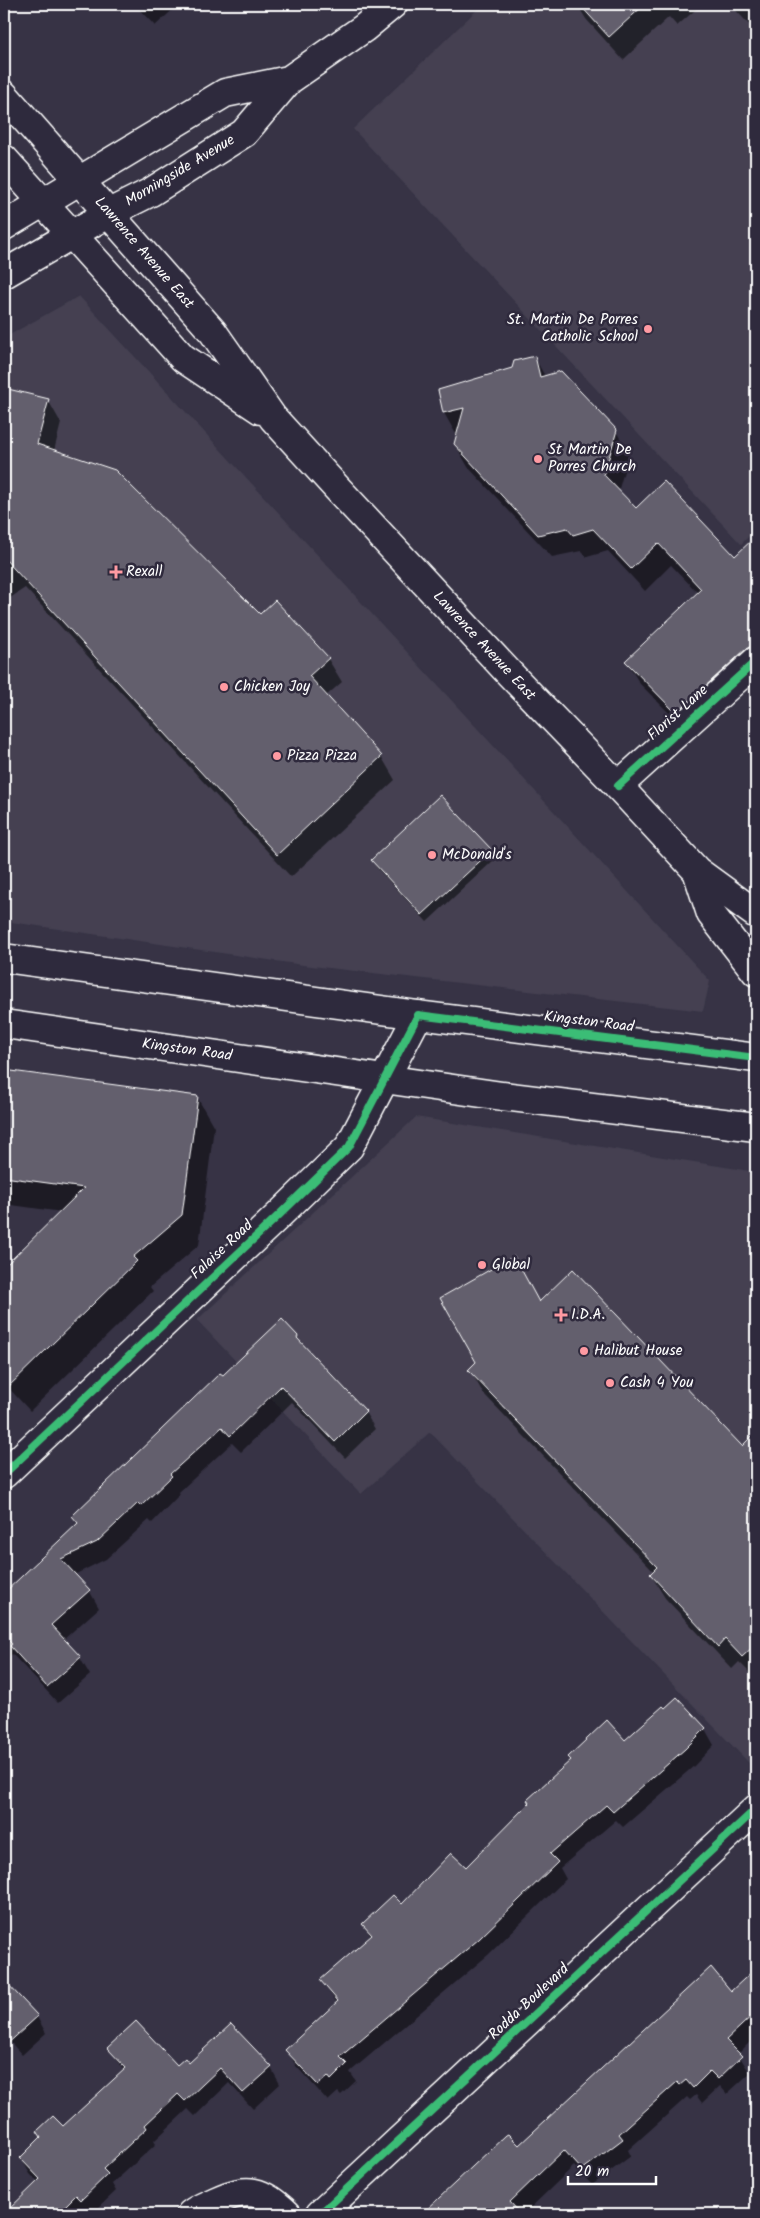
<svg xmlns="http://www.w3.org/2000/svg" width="760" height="2218" font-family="Kalam,sans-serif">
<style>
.built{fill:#444051}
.shadow{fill:#0007}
.building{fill:#635f6d;stroke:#fff}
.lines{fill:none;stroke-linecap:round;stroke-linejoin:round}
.minor-casing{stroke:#fff;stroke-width:31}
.major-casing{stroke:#fff;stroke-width:31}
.minor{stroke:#2f2a3d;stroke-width:28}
.major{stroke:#2f2a3d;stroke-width:28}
.cycleway-casing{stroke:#2f2a3d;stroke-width:11}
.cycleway{stroke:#3abd76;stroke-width:8}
.poi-dot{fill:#ff9aa2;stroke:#2f2a3d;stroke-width:2}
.labels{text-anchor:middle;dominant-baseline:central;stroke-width:5;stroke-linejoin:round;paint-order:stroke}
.street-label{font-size:15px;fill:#fff;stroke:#2f2a3d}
.poi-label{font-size:15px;fill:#fff;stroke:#2f2a3d;text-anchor:start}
</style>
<rect width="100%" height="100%" fill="#373345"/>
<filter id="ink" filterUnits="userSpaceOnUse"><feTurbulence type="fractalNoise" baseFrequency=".02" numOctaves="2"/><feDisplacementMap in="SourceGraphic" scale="10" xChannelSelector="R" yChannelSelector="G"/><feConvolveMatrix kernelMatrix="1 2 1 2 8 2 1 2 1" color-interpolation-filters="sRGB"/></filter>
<g filter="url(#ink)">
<path class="built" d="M 483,4 L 756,4 L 756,529 L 741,544 L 353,129 Z
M 79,296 L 710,981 L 703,1011 L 303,965 L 4,921 L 4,338 Z
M 416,1117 L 756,1172 L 756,1760 L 751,1765 L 430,1432 L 361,1494 L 197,1320 Z"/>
<path class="shadow" d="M 134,4 L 179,4 L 155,26 Z
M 577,4 L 702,4 L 677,26 L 669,17 L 623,60 L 586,19 Z
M 730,4 L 756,4 L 756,32 Z
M 534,357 L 545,376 L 616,431 L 629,454 L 618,492 L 636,510 L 735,558 L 756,537 L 756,674 L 690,734 L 640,684 L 626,661 L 698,593 L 671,565 L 645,591 L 608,551 L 587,557 L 581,551 L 552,557 L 468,467 L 455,444 L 457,436 L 444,413 Z
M 4,389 L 48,400 L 61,423 L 54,451 L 260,616 L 275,601 L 328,659 L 342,682 L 326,696 L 381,756 L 395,780 L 291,877 L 25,588 L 4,602 Z
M 491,851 L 495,859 L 427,922 L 377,868 L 373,860 Z
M 4,1072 L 197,1097 L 214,1127 L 199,1245 L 150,1287 L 153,1291 L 30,1411 L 4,1383 L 4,1268 L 62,1212 L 4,1204 Z
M 539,1304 L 742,1448 L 756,1434 L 756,1679 L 739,1662 L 732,1669 L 665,1598 L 651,1575 L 654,1572 L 483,1393 L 470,1370 Z
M 297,1337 L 303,1347 L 365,1412 L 375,1429 L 345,1458 L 292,1402 L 241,1452 L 232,1443 L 179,1492 L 180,1494 L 152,1523 L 149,1520 L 106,1559 L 74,1575 L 89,1590 L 99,1608 L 63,1640 L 80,1658 L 90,1675 L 58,1703 L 12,1654 L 4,1661 L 4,1600 L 5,1599 L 4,1595 L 78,1525 L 73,1516 L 222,1377 Z
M 705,1729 L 714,1745 L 694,1766 L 623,1827 L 616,1820 L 560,1868 L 566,1879 L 488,1955 L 350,2072 L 356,2081 L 341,2095 L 338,2092 L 328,2101 L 296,2066 L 287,2050 L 337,2003 L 322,1981 L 371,1937 L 364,1924 L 402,1906 L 466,1869 L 625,1742 Z
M 753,1973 L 756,1977 L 756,2036 L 738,2054 L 750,2073 L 727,2094 L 720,2086 L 702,2103 L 696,2095 L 690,2100 L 687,2097 L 628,2150 L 631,2156 L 592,2185 L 574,2166 L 524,2214 L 424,2214 L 455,2187 L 519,2147 L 731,1992 Z
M 4,1982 L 37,2017 L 46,2033 L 22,2055 L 4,2035 Z
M 109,2048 L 177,2067 L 189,2065 L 271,2068 L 280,2084 L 253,2109 L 229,2083 L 195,2116 L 188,2109 L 154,2141 L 156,2144 L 112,2184 L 116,2191 L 92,2214 L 86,2211 L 82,2214 L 6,2214 L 39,2183 L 30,2174 L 21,2158 L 63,2128 L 125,2071 Z"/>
<path class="building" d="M 579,4 L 645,4 L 609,37 Z
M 535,356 L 540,377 L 561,371 L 617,430 L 604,475 L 636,508 L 664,481 L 735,556 L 756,536 L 756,643 L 746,649 L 676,713 L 625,661 L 701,589 L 658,543 L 631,569 L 593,529 L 573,535 L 567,528 L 538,535 L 454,444 L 464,408 L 443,413 L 438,390 L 512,368 L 514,361 Z
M 4,388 L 49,399 L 37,444 L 115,470 L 260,614 L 275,600 L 329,658 L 309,676 L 382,756 L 277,855 L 4,558 Z
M 440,795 L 492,850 L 422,915 L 371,860 Z
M 4,1070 L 198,1096 L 182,1215 L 133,1257 L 137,1261 L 4,1391 L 4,1267 L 84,1188 L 4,1177 Z
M 514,1256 L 539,1302 L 573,1269 L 742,1446 L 756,1432 L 756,1644 L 742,1657 L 725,1639 L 718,1647 L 650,1574 L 657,1567 L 468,1370 L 476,1362 L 440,1298 Z
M 282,1319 L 298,1336 L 297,1338 L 366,1411 L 335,1442 L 281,1386 L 230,1436 L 222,1427 L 170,1474 L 172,1476 L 141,1506 L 138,1503 L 97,1542 L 61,1559 L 90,1590 L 51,1625 L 81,1657 L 47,1687 L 10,1646 L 12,1644 L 4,1636 L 4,1593 L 78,1523 L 72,1516 L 220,1373 L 223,1375 Z
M 677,1697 L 706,1728 L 685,1749 L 613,1812 L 606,1805 L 550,1854 L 558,1862 L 479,1939 L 340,2057 L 347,2064 L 331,2080 L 328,2076 L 318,2085 L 285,2050 L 338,2001 L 320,1980 L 372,1935 L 362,1924 L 393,1895 L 402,1904 L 451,1853 L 466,1867 L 529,1803 L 527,1800 L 571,1760 L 568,1757 L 607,1720 L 625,1740 L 663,1706 L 665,1708 Z
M 711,1967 L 731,1991 L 756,1968 L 756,2012 L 726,2040 L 742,2056 L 718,2079 L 710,2071 L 693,2088 L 686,2080 L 680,2085 L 677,2082 L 619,2134 L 623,2139 L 582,2170 L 564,2150 L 510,2202 L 521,2214 L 422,2214 L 506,2135 L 508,2134 L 519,2145 Z
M 4,1980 L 38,2016 L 4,2047 Z
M 136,2021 L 177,2065 L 185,2058 L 189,2063 L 231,2024 L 272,2067 L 243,2093 L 220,2068 L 185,2101 L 178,2094 L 145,2125 L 147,2128 L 103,2169 L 108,2174 L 81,2200 L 76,2195 L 57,2214 L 4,2214 L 40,2179 L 20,2158 L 41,2137 L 37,2131 L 53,2116 L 63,2126 L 126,2068 L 107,2048 Z"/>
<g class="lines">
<g class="minor-casing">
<path id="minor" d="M 618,786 L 756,661
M 4,1474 L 278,1216 L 349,1147 L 418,1015
M 191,2214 C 198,2208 208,2205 216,2201 C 249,2186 261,2190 287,2214
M 320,2214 L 756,1809"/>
</g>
<g class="major-casing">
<path id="major" d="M 4,95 L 213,332 L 273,418 L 336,487 L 510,674 L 618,786 L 697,871 L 756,914
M 4,159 L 183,358 L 261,410
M 4,226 L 225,93 L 289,80
M 4,274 L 109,213 L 151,192 L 244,133 L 289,80 L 364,28 L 393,4
M 697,871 L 711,914 L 756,972
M 4,958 L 418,1015 L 756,1058
M 4,1024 L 502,1096 L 756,1127"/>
</g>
<use href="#minor" class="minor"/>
<use href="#major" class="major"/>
<g class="cycleway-casing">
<path id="cycleway" d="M 618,786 L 756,661
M 4,1474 L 278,1216 L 349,1147 L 418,1015 L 756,1058
M 320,2214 L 756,1809"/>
</g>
<use href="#cycleway" class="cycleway"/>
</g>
</g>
<g class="poi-dot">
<circle cx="648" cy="329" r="5"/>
<circle cx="538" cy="459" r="5"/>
<path d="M113.5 564.5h5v5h5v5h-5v5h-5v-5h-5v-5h5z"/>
<circle cx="224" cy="687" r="5"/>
<circle cx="277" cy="756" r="5"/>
<circle cx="432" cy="855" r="5"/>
<circle cx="482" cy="1265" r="5"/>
<path d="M558.5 1307.5h5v5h5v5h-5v5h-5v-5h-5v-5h5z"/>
<circle cx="584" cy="1351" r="5"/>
<circle cx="610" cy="1383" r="5"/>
</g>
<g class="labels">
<g class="street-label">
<text transform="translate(180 171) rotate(-31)">Morningside Avenue</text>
<text transform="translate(144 253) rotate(49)">Lawrence Avenue East</text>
<text transform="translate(484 646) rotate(47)">Lawrence Avenue East</text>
<text transform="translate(678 713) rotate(-42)">Florist Lane</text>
<text transform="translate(589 1022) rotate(7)">Kingston Road</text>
<text transform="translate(187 1050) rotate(8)">Kingston Road</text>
<text transform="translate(222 1250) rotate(-43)">Falaise Road</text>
<text transform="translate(529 2002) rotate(-43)">Rodda Boulevard</text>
</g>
<g class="poi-label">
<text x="638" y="320" text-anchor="end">St. Martin De Porres<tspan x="638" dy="17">Catholic School</tspan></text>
<text x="548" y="450">St Martin De<tspan x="548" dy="17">Porres Church</tspan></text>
<text x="126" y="572">Rexall</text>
<text x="234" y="687">Chicken Joy</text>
<text x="287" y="756">Pizza Pizza</text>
<text x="442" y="855">McDonald's</text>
<text x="492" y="1265">Global</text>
<text x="571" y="1315">I.D.A.</text>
<text x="594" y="1351">Halibut House</text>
<text x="620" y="1383">Cash 4 You</text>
</g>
</g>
<rect width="760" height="2218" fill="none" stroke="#2f2a3d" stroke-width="20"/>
<rect x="10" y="10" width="740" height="2198" fill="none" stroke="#fff" stroke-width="2" filter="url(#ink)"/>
<path d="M568 2176v8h88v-8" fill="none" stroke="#ffffff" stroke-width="2.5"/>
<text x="575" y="2176" font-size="15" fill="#ffffff" stroke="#2f2a3d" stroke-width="4" paint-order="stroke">20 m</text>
</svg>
